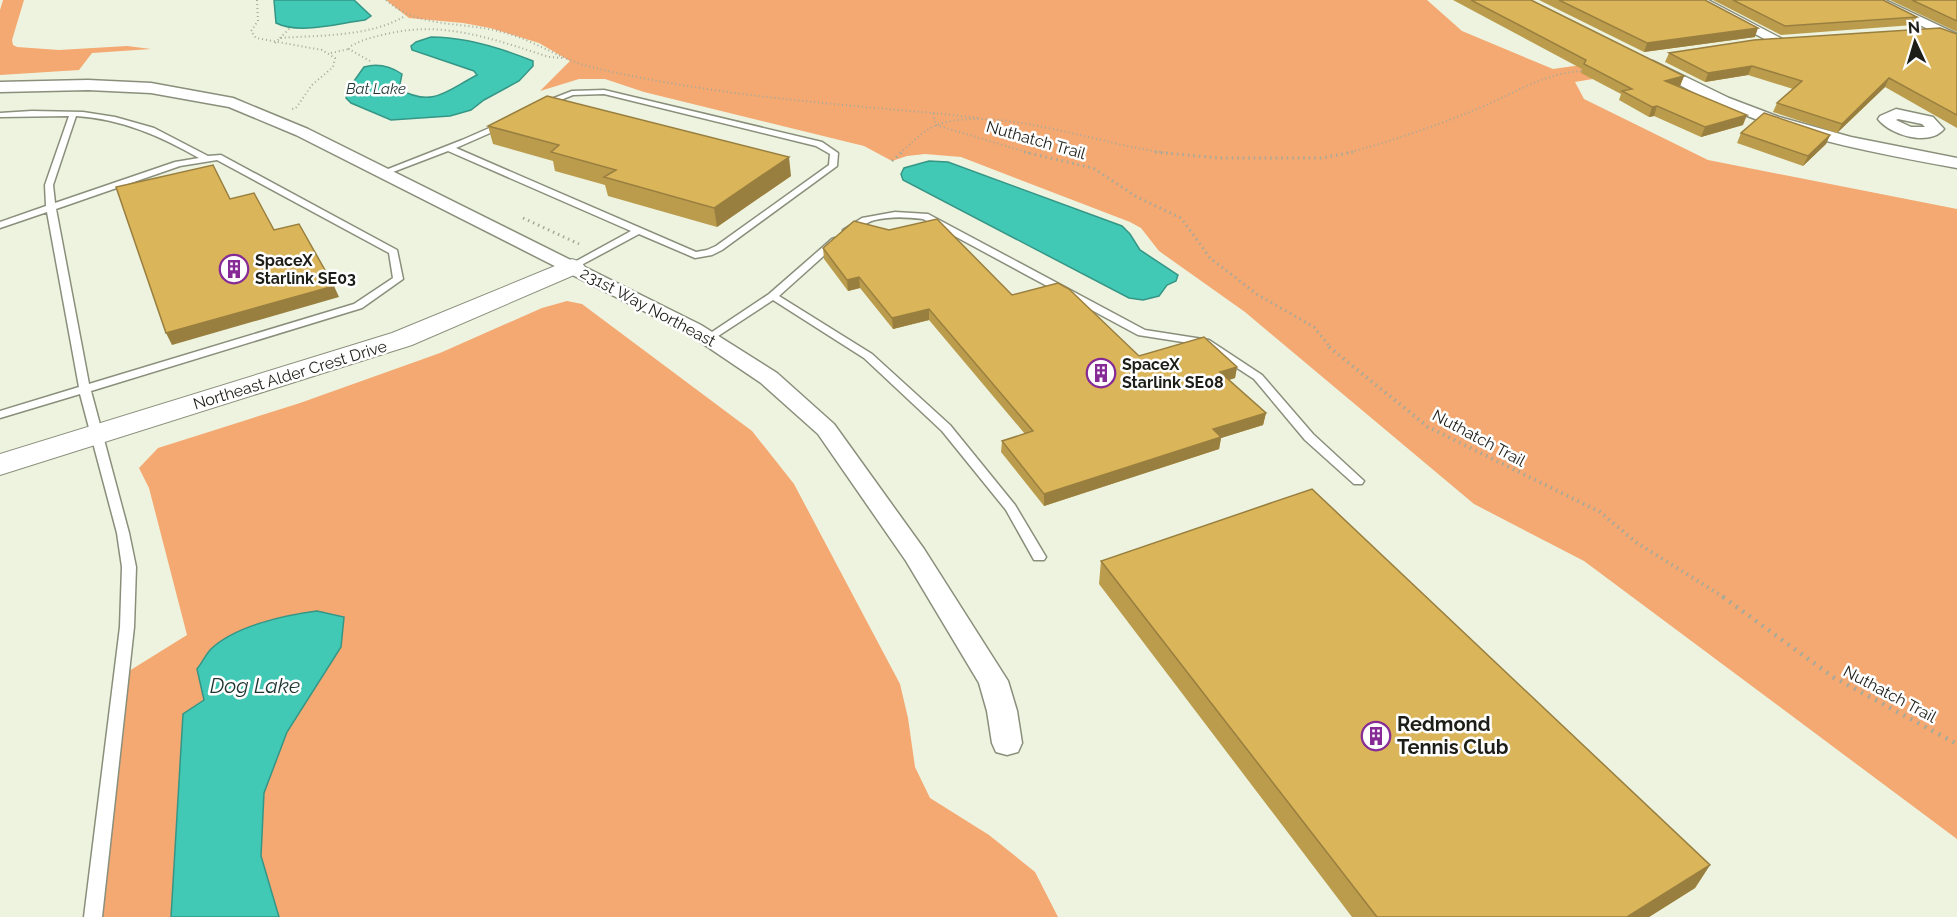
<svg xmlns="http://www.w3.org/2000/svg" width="1957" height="917" font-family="Raleway,sans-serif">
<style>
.green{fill:#f4a872}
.water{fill:#41c9b6;stroke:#369686;stroke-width:1.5}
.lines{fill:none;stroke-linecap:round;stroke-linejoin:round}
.service-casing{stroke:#8a8f7c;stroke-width:3}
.minor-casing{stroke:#8a8f7c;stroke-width:3}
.tertiary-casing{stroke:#8a8f7c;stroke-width:2}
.path-far3{stroke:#a5aa9a;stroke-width:2;stroke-dasharray:1 3;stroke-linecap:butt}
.path-far2{stroke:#a5aa9a;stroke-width:3;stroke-dasharray:1.5 4;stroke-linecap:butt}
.path-far1{stroke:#a5aa9a;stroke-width:4;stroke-dasharray:1.5 4.5;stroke-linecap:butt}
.path{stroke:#a5aa9a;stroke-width:4.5;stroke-dasharray:2 6;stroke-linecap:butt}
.service{fill:#fff;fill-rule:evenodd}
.minor{fill:#fff;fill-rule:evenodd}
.tertiary{fill:#fff;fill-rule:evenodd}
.wall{fill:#bb9c4d}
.shaded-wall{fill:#997f3f}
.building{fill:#dab55a;stroke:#997f3f;stroke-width:1.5}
.labels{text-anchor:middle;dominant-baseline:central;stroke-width:5;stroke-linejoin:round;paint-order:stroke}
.far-water-label{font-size:15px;font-style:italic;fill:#1e3531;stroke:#fff}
.street-label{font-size:16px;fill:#1c1e17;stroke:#fff}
.poi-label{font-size:16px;font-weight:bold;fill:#1c1e17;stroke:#fff;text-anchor:start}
.near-poi-label{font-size:20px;font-weight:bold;fill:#1c1e17;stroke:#fff;text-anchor:start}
.near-water-label{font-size:21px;font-style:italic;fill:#1e3531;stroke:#fff}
</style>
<rect width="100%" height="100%" fill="#edf3de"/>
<path class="green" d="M 3,0 L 24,0 L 12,40 L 13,45 L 17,47 L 59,50 L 127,46 L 151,49 L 92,53 L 79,70 L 0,75 L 0,10 Z
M 386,0 L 1427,0 L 1462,31 L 1553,69 L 1623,59 L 1645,70 L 1575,82 L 1584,99 L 1708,160 L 1957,209 L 1957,839 L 1584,561 L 1474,504 L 1245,312 L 1159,251 L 1141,228 L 1130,222 L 961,157 L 925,154 L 907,156 L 892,161 L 864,146 L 644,92 L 605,79 L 579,79 L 540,91 L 570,61 L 539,43 L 490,28 L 463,23 L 409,18 Z
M 567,301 L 582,304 L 752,431 L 794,484 L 900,684 L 908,718 L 915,767 L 930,798 L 989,835 L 1035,872 L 1058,917 L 93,917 L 121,676 L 187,635 L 149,488 L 139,468 L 158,448 L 300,403 L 440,353 L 542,308 Z"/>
<path class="water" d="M 274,0 L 354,0 L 371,16 L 365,20 C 339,23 300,35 276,23 Z
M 431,37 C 466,37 501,48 533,61 L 533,66 L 519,81 L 484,100 L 471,110 L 450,116 L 391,120 L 351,103 L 346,98 L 349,88 L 364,67 C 378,63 390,66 402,74 L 399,89 C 433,108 446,91 477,75 L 474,71 L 412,50 L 411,46 L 416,42 Z
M 929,161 L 948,162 L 1122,226 L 1130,234 L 1140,250 L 1178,275 L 1176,281 L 1167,285 L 1159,296 L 1143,300 L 1129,298 L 903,180 L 901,174 L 904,168 Z
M 317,611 L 344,617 L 341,647 L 287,732 L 264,793 L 261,856 L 279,917 L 171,917 L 183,714 L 204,700 L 197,669 C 202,663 206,654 211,649 C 235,626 285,615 317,611 Z"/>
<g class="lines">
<g class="service-casing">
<path id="service" d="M 604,90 L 822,142 L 838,153 L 837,166 L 722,250 L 712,255 L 695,258 L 639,234 L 572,270 L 569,269 L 569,265 L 631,231 L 448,151 L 385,175 L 378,173 L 462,140 L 503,122 L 507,124 L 506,126 L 456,148 L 696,252 L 707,250 L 716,246 L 829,165 L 830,154 L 816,146 L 604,94 L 573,95 L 543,107 L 536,105 L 572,91 Z
M 32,111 L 83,112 L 115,117 L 154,128 L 208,156 L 221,155 L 397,250 L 403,279 L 362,308 L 91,391 L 129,533 L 136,567 L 134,627 L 102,917 L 84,917 L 120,627 L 122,567 L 117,533 L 80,394 L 0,418 L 0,411 L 79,387 L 47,212 L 0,228 L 0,222 L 46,206 L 45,185 L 69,116 L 0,117 L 0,113 ZM 76,116 C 122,119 160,136 199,158 L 175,162 L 55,203 L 53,185 ZM 217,160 L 389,253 L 393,278 L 354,304 L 89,384 L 56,209 L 180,166 Z
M 895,212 L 928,214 L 1145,330 L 1209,340 L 1262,375 L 1313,434 L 1364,481 L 1362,484 L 1354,484 L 1305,440 L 1254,379 L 1202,345 L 1138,335 L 923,219 C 907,217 891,216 875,220 C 865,222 855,233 845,232 L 843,230 L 862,218 Z
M 835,238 L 840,241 L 838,243 L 779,296 L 872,354 L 950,425 L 1015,505 L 1046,557 L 1044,560 L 1034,560 L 1006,510 L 942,431 L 864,358 L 773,300 L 712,340 L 704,340 L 703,338 L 769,294 L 832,239 Z"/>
</g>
<g class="minor-casing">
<path id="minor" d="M 1691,0 L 1708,0 L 1786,41 L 1779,45 L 1774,44 Z
M 1868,0 L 1885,0 L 1957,34 L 1957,43 Z
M 1653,61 L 1729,98 L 1779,117 L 1851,137 L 1957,158 L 1957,168 C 1880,154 1803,140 1730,109 C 1702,98 1675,82 1648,68 L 1646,65 Z
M 88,80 L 151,83 L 233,98 L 308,129 L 701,325 L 777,373 L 834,424 L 924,549 L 1008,681 L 1017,711 L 1022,743 L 1018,752 L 1007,755 L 996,752 L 992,743 L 987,711 L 979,683 L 906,561 L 818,434 L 761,383 L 687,333 L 296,135 L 229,107 L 151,93 L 88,90 L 0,92 L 0,82 Z
M 1896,109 L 1933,117 L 1944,129 C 1929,147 1890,135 1878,119 L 1880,116 ZM 1898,119 L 1922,124 L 1925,127 L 1911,127 L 1896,120 Z"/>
</g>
<g class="tertiary-casing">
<path id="tertiary" d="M 572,259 L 581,262 L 585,267 L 581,272 L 412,345 L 0,475 L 0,454 L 392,333 Z"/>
</g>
<path class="path-far3" d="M 257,0 L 258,21 L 251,31 L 256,38 L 322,50 L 335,58 L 333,67 L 312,85 L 296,108 L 292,109
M 386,0 C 418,29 462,21 502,32 C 535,40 562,61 595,68 C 706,94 820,103 933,113 L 936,125
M 280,38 L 290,28
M 275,43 L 280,38 C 320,35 370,37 405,16
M 331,53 L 349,49
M 370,61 L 349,49 L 351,46 C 363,39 377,36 391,33 C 446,21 496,40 549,57 L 563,58
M 933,113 L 980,118
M 936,125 L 1029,153
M 900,153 C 911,144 923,130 937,125 C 994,103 1106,147 1169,153
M 1347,153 C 1393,141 1438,125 1482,107 C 1514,93 1549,71 1585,71"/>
<path class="path-far2" d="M 1024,152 L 1093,168 L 1137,197 L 1181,218 L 1210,258 L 1258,295 L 1314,327 L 1331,348
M 1155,152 L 1220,158 L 1321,158 L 1353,152
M 892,161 L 902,152
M 523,218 L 579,244"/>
<path class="path-far1" d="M 1329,347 L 1428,427 L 1600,512 L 1637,543 L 1725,598"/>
<path class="path" d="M 1723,597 L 1833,677 L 1957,744"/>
<use href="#service" class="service"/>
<use href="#minor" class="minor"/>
<use href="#tertiary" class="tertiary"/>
</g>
<path class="wall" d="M 1453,0 L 1531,0 L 1684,76 L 1680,86 L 1678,86 L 1743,125 L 1701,137 L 1654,116 L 1649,117 L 1619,100 L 1621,94 L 1581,73 L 1582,69 Z
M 1539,0 L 1705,0 L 1755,37 L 1644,52 Z
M 1713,0 L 1883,0 L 1917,17 L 1913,25 L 1781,35 Z
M 1890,0 L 1957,0 L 1957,32 Z
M 1957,34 L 1957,128 L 1885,87 L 1837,133 L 1773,112 L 1777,103 L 1793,89 L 1748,75 L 1705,82 L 1665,62 L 1669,53 Z
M 488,126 L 791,176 L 717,227 L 608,196 L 605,185 L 555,171 L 553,161 L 493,144 Z
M 1741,133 L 1830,135 L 1826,144 L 1803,166 L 1737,143 Z
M 823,248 L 1012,295 L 1139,356 L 1237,367 L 1235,378 L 1229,380 L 1266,413 L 1263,425 L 1221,438 L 1219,449 L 1044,506 L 1001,452 L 1002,441 L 1025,434 L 929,320 L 893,329 L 860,288 L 848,291 L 824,259 Z
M 1101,561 L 1710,865 L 1695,888 L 1649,917 L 1352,917 L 1099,584 Z"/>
<path class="shaded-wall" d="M 1758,28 L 1755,37 L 1644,52 L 1647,43 Z
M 1752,66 L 1748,75 L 1705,82 L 1708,73 Z
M 1684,76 L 1680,86 L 1661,90 L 1665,81 Z
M 1889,78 L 1885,87 L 1837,133 L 1842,124 Z
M 1657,106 L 1654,116 L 1649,117 L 1652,107 Z
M 1747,115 L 1743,125 L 1701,137 L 1705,127 Z
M 1830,135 L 1826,144 L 1803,166 L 1808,156 Z
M 789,157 L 791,176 L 717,227 L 714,208 Z
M 859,277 L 860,288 L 848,291 L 847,280 Z
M 334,286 L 339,297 L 172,345 L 166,333 Z
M 929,309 L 929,320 L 893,329 L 892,318 Z
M 1237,367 L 1235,378 L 1218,383 L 1220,372 Z
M 1266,413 L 1263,425 L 1221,438 L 1219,449 L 1044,506 L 1044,494 L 1213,429 Z
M 1710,865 L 1695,888 L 1649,917 L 1627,917 Z"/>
<path class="building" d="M 1471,0 L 1531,0 L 1684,76 L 1665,81 L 1747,115 L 1705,127 L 1657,106 L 1652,107 L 1622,91 L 1632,89 L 1584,64 L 1586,60 Z
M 1559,0 L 1705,0 L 1758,28 L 1647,43 Z
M 1733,0 L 1883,0 L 1917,17 L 1785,26 Z
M 1912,0 L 1957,0 L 1957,21 Z
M 1940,28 L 1957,34 L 1957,115 L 1889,78 L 1842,124 L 1777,103 L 1802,81 L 1752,66 L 1708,73 L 1669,53 L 1754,40 Z
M 547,96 L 789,157 L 714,208 L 604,177 L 616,170 L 551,152 L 559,145 L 488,126 Z
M 1764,113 L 1830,135 L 1808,156 L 1741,133 Z
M 213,165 L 230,199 L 254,193 L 274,230 L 299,224 L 334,286 L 166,333 L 116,187 Z
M 937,219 L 1012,295 L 1058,283 L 1069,289 L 1139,356 L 1204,337 L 1237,367 L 1220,372 L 1266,413 L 1213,429 L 1221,437 L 1044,494 L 1002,441 L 1033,431 L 929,309 L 892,318 L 859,277 L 847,280 L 823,248 L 854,221 L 889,230 Z
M 1312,489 L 1710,865 L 1627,917 L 1377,917 L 1101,561 Z"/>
<defs>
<g id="building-ring" transform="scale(1.5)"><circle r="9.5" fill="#fff" stroke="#862b96" stroke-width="1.5"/><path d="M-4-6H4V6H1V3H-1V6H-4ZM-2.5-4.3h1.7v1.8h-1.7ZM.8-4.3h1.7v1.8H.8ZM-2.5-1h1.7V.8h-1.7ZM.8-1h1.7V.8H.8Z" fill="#862b96"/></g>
</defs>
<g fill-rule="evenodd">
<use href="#building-ring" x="234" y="269"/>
<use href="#building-ring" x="1101" y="373"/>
<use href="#building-ring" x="1376" y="736"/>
</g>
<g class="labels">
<g class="far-water-label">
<text x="376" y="89">Bat Lake</text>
</g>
<g class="street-label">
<text transform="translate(1036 140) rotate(16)">Nuthatch Trail</text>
<text transform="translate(648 307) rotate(28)">231st Way Northeast</text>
<text transform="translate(290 375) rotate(-17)">Northeast Alder Crest Drive</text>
<text transform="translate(1479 438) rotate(28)">Nuthatch Trail</text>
<text transform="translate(1890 694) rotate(28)">Nuthatch Trail</text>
</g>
<g class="poi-label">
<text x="255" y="260">SpaceX<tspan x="255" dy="18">Starlink SE03</tspan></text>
<text x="1122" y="364">SpaceX<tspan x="1122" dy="18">Starlink SE08</tspan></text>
</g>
<g class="near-poi-label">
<text x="1397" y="724">Redmond<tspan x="1397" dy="23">Tennis Club</tspan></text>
</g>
<g class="near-water-label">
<text x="255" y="685">Dog Lake</text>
</g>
</g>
<g transform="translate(1915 42) rotate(356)" stroke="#ffffff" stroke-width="4.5" paint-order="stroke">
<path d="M0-4.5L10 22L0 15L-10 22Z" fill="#1c1e17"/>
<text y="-9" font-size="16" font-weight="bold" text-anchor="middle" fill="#1c1e17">N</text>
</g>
</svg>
